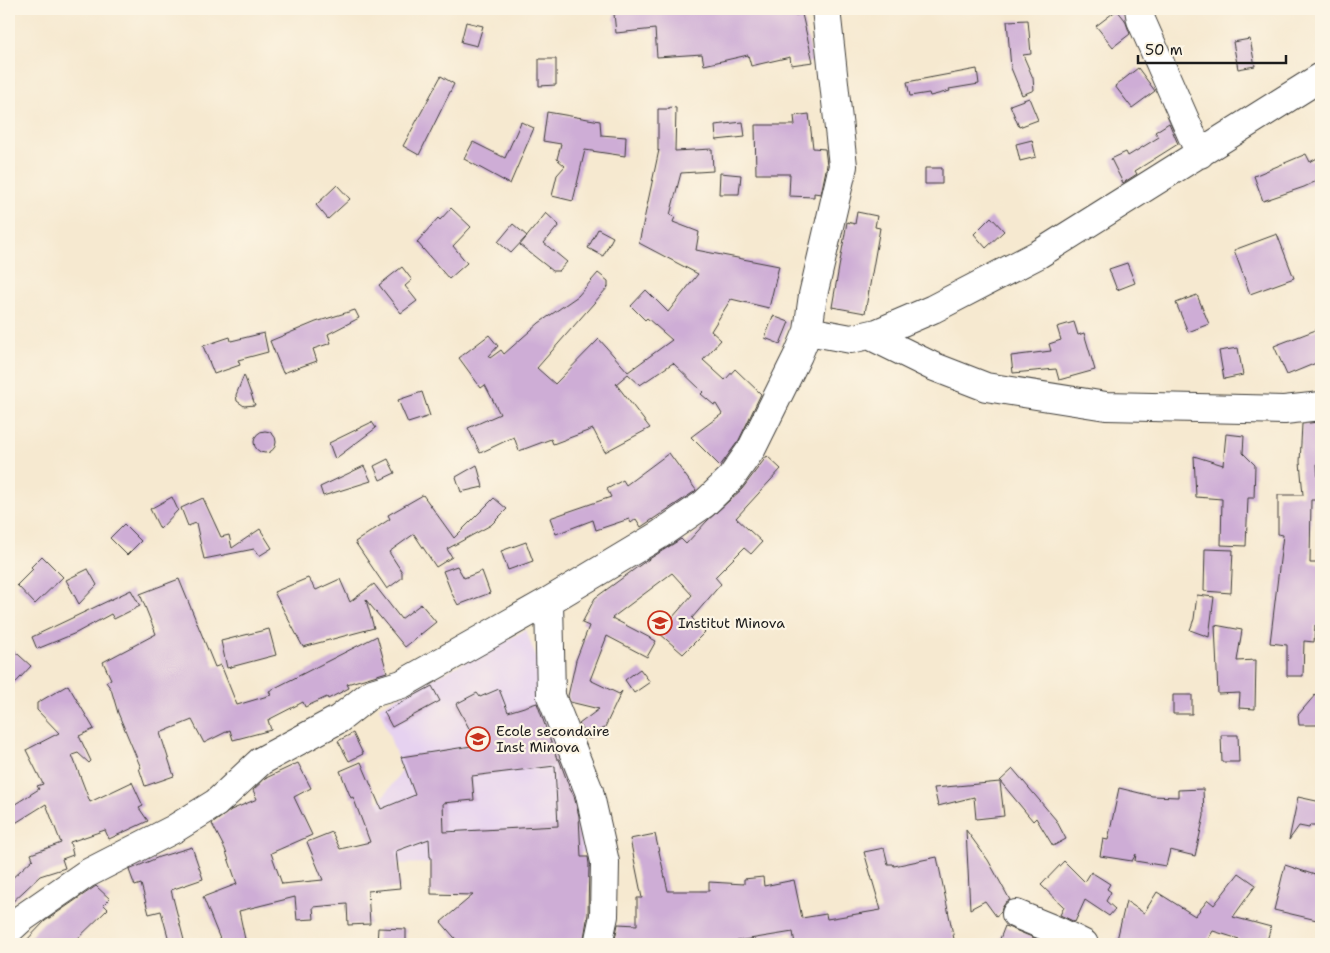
<svg xmlns="http://www.w3.org/2000/svg" width="1330" height="953" font-family="'Shantell Sans',sans-serif">
<style>
.built{fill:#e6d2f0}
.building{fill:#ceadd6;fill-rule:evenodd}
.lines{fill:none;stroke-linecap:round;stroke-linejoin:round}
.minor-casing{stroke:#3d3b37;stroke-width:30}
.minor{stroke:#fff;stroke-width:28}
.labels{text-anchor:middle;dominant-baseline:central;stroke-width:4.5;stroke-linejoin:round;paint-order:stroke}
.poi-label{font-size:14px;fill:#1c1c1c;stroke:#fcf5e5;text-anchor:start}
</style>
<rect width="100%" height="100%" fill="#fcf5e5"/>
<filter id="ink" filterUnits="userSpaceOnUse"><feTurbulence type="fractalNoise" baseFrequency=".02" numOctaves="2"/><feDisplacementMap in="SourceGraphic" scale="10" xChannelSelector="R" yChannelSelector="G"/><feConvolveMatrix kernelMatrix="1 2 1 2 8 2 1 2 1" color-interpolation-filters="sRGB"/></filter>
<filter id="wash" filterUnits="userSpaceOnUse"><feTurbulence type="fractalNoise" baseFrequency=".0096" numOctaves="4" result="noise"/><feDisplacementMap in="SourceGraphic" scale="20" xChannelSelector="R" yChannelSelector="G"/><feGaussianBlur stdDeviation="1.12" result="paint"/><feColorMatrix in="noise" values="0 0 0 0 0 0 0 0 0 0 0 0 0 0 0 0 0 1.4 0 .05"/><feComposite in="paint" operator="in"/></filter>
<g filter="url(#wash)">
<rect width="100%" height="100%" fill="#f6e9d0"/>
<path class="built" d="M 526,630 L 581,783 L 587,852 L 502,861 L 395,864 L 377,805 L 402,771 L 379,707 Z"/>
<g id="blocks">
<path class="building" d="M 654,9 L 794,9 L 795,15 L 802,14 L 813,62 L 791,65 L 790,57 L 751,66 L 748,55 L 704,65 L 702,54 L 657,57 L 655,29 L 616,33 L 614,14 Z
M 1117,10 L 1125,20 L 1130,34 L 1113,47 L 1096,26 Z
M 1028,20 L 1031,54 L 1023,55 L 1033,78 L 1034,90 L 1022,95 L 1011,68 L 1007,21 Z
M 466,22 L 483,26 L 477,46 L 461,42 Z
M 1250,39 L 1255,66 L 1238,69 L 1233,42 Z
M 539,59 L 556,59 L 556,85 L 539,86 Z
M 1138,68 L 1155,91 L 1132,108 L 1115,86 Z
M 977,69 L 979,84 L 949,89 L 950,91 L 930,96 L 929,93 L 910,96 L 907,82 Z
M 441,76 L 454,84 L 419,155 L 403,146 Z
M 1029,98 L 1038,120 L 1019,127 L 1010,105 Z
M 669,107 L 676,108 L 675,151 L 712,149 L 713,171 L 681,173 L 670,215 L 675,217 L 673,222 L 699,232 L 696,250 L 779,266 L 769,308 L 731,299 L 711,331 L 721,340 L 703,360 L 725,380 L 735,369 L 761,394 L 739,440 L 720,466 L 691,437 L 722,414 L 716,404 L 714,405 L 701,394 L 703,392 L 673,363 L 640,385 L 628,374 L 616,384 L 650,428 L 605,452 L 593,429 L 553,444 L 551,439 L 519,451 L 514,437 L 480,453 L 468,428 L 500,414 L 485,385 L 481,388 L 459,358 L 489,335 L 498,346 L 489,356 L 490,358 L 501,350 L 504,354 L 539,323 L 578,296 L 598,273 L 608,281 L 608,287 L 537,368 L 555,384 L 599,339 L 628,372 L 672,340 L 647,318 L 645,320 L 631,306 L 646,290 L 668,312 L 698,274 L 639,243 L 659,150 L 658,151 L 658,109 L 669,109 Z
M 547,112 L 600,121 L 601,135 L 626,137 L 625,156 L 585,150 L 573,201 L 552,196 L 557,175 L 565,166 L 557,159 L 561,144 L 543,141 Z
M 809,114 L 813,148 L 825,149 L 827,165 L 821,194 L 814,193 L 814,197 L 789,196 L 790,174 L 756,174 L 755,125 L 795,125 L 794,116 Z
M 521,122 L 534,128 L 510,184 L 464,159 L 473,142 L 505,158 Z
M 743,122 L 745,137 L 716,140 L 715,125 Z
M 1169,123 L 1178,144 L 1135,171 L 1137,174 L 1123,183 L 1111,159 L 1126,152 L 1128,156 L 1159,137 L 1155,132 Z
M 1032,140 L 1036,157 L 1020,161 L 1016,144 Z
M 1306,154 L 1310,162 L 1321,156 L 1321,179 L 1304,187 L 1263,201 L 1254,176 Z
M 925,168 L 942,168 L 942,184 L 925,184 Z
M 720,173 L 741,175 L 739,194 L 719,194 Z
M 337,185 L 350,199 L 328,219 L 316,205 Z
M 451,208 L 471,227 L 453,246 L 467,263 L 449,279 L 417,242 L 438,218 L 440,220 Z
M 857,212 L 877,216 L 875,227 L 880,228 L 865,313 L 832,307 L 847,222 L 855,224 Z
M 546,213 L 559,225 L 544,243 L 567,262 L 559,271 L 553,271 L 520,245 Z
M 991,217 L 1004,231 L 986,248 L 974,234 Z
M 513,224 L 527,236 L 511,253 L 498,242 Z
M 598,229 L 613,237 L 603,256 L 588,248 Z
M 1277,234 L 1294,278 L 1250,294 L 1234,250 Z
M 1127,263 L 1135,283 L 1117,290 L 1109,269 Z
M 402,267 L 412,280 L 405,286 L 417,301 L 401,313 L 379,285 Z
M 1197,295 L 1209,324 L 1188,332 L 1176,303 Z
M 355,310 L 359,318 L 328,334 L 331,343 L 313,349 L 317,361 L 283,373 L 270,341 L 316,322 Z
M 773,316 L 789,322 L 780,344 L 765,338 Z
M 1074,322 L 1078,335 L 1084,333 L 1095,370 L 1059,380 L 1056,369 L 1013,373 L 1011,356 L 1051,351 L 1049,344 L 1061,340 L 1057,327 Z
M 1321,328 L 1321,361 L 1287,375 L 1274,346 Z
M 264,333 L 268,352 L 238,360 L 240,365 L 214,374 L 203,346 L 230,337 L 231,341 Z
M 1238,348 L 1243,375 L 1224,379 L 1219,351 Z
M 244,375 L 255,405 L 244,406 L 237,401 L 236,395 Z
M 422,392 L 430,416 L 408,423 L 398,400 Z
M 372,422 L 376,428 L 335,459 L 329,443 Z
M 1318,422 L 1318,433 L 1321,433 L 1321,464 L 1317,463 L 1319,500 L 1311,500 L 1310,563 L 1321,563 L 1321,630 L 1315,625 L 1314,642 L 1304,641 L 1303,676 L 1287,676 L 1287,645 L 1270,643 L 1283,535 L 1278,534 L 1278,495 L 1303,495 L 1300,462 L 1302,424 Z
M254 442a11 11 0 1 1 22 0a11 11 0 1 1-22 0Z
M 1226,434 L 1244,436 L 1243,453 L 1255,465 L 1254,498 L 1248,498 L 1246,546 L 1221,545 L 1222,499 L 1196,497 L 1194,456 L 1223,465 Z
M 669,453 L 696,490 L 694,492 L 641,527 L 636,519 L 631,523 L 629,519 L 596,530 L 593,520 L 556,534 L 550,518 L 611,497 L 607,489 L 623,480 L 626,485 Z
M 767,456 L 781,469 L 736,518 L 762,542 L 751,554 L 744,548 L 715,577 L 721,584 L 692,618 L 705,632 L 683,654 L 659,633 L 692,595 L 672,573 L 612,618 L 656,641 L 647,657 L 607,636 L 590,680 L 619,694 L 622,691 L 605,727 L 589,739 L 579,724 L 599,709 L 570,702 L 568,696 L 576,660 L 589,626 L 582,623 L 595,598 L 643,563 L 681,539 L 686,544 L 707,521 L 742,489 Z
M 388,459 L 395,473 L 380,480 L 374,466 Z
M 477,465 L 483,487 L 461,492 L 456,477 Z
M 364,466 L 371,481 L 323,496 L 320,487 Z
M 423,495 L 454,538 L 494,498 L 507,509 L 491,525 L 447,549 L 452,557 L 436,567 L 414,534 L 389,552 L 402,572 L 402,578 L 387,589 L 355,542 L 390,519 L 388,515 Z
M 172,497 L 178,510 L 160,529 L 150,509 Z
M 203,498 L 221,537 L 229,535 L 232,548 L 260,529 L 272,548 L 259,556 L 254,549 L 204,559 L 196,523 L 188,526 L 181,508 Z
M 124,524 L 141,541 L 127,555 L 110,538 Z
M 526,542 L 533,561 L 508,570 L 501,551 Z
M 1205,549 L 1233,550 L 1231,593 L 1204,591 Z
M 42,556 L 63,577 L 35,604 L 17,585 L 33,569 L 31,567 Z
M 457,566 L 464,578 L 482,571 L 490,593 L 458,605 L 452,594 L 443,571 Z
M 88,569 L 97,585 L 79,604 L 66,580 Z
M 308,578 L 316,590 L 340,579 L 350,602 L 374,584 L 401,619 L 421,604 L 436,622 L 405,647 L 366,600 L 374,628 L 303,647 L 274,592 Z
M 179,579 L 215,667 L 221,665 L 237,705 L 271,695 L 269,691 L 377,636 L 387,672 L 347,684 L 349,688 L 328,699 L 327,697 L 305,707 L 303,702 L 268,720 L 271,730 L 233,740 L 230,730 L 204,743 L 192,720 L 160,733 L 174,776 L 145,786 L 139,768 L 141,768 L 118,713 L 111,689 L 106,682 L 111,679 L 103,662 L 156,634 L 140,594 Z
M 131,590 L 140,606 L 114,619 L 111,614 L 76,633 L 37,649 L 32,637 Z
M 1197,595 L 1214,597 L 1209,637 L 1190,630 L 1194,619 Z
M 1215,625 L 1242,630 L 1237,661 L 1256,660 L 1255,709 L 1239,708 L 1240,693 L 1218,694 Z
M 269,629 L 276,655 L 227,668 L 221,641 Z
M 9,646 L 31,666 L 9,690 Z
M 640,669 L 650,682 L 634,693 L 625,680 Z
M 68,685 L 94,729 L 79,736 L 91,761 L 89,763 L 78,753 L 72,755 L 90,802 L 132,782 L 143,806 L 139,808 L 148,821 L 109,839 L 105,830 L 70,842 L 73,855 L 62,859 L 65,868 L 40,876 L 9,905 L 9,881 L 33,859 L 31,854 L 61,843 L 46,804 L 9,827 L 9,808 L 39,789 L 37,786 L 43,784 L 26,750 L 59,733 L 37,710 L 37,703 Z
M 432,686 L 440,701 L 392,727 L 384,712 Z
M 1321,688 L 1321,725 L 1299,725 L 1298,715 Z
M 499,689 L 508,712 L 537,703 L 557,759 L 559,759 L 570,789 L 574,796 L 579,816 L 581,857 L 588,857 L 589,864 L 588,914 L 583,944 L 460,944 L 441,922 L 473,895 L 431,894 L 431,857 L 430,857 L 429,839 L 396,851 L 400,888 L 368,891 L 370,924 L 348,925 L 347,904 L 313,907 L 314,919 L 297,920 L 295,897 L 239,911 L 246,944 L 222,944 L 203,897 L 237,884 L 225,849 L 212,824 L 231,810 L 257,799 L 253,790 L 266,778 L 298,763 L 311,788 L 294,797 L 312,835 L 271,853 L 282,884 L 323,880 L 307,842 L 332,832 L 340,849 L 370,842 L 353,797 L 351,798 L 340,771 L 361,762 L 381,809 L 415,795 L 401,757 L 478,745 L 456,704 L 477,693 L 480,697 ZM 555,766 L 558,826 L 444,832 L 443,803 L 474,800 L 472,776 Z
M 1173,695 L 1192,695 L 1192,714 L 1173,714 Z
M 353,733 L 363,754 L 349,761 L 338,741 Z
M 1221,735 L 1238,735 L 1239,762 L 1222,762 Z
M 1013,769 L 1056,820 L 1066,839 L 1053,846 L 1036,818 L 1033,821 L 1000,781 Z
M 1000,782 L 1004,816 L 976,819 L 974,797 L 938,806 L 934,788 Z
M 1119,788 L 1152,796 L 1178,797 L 1178,790 L 1203,789 L 1204,816 L 1195,856 L 1170,850 L 1166,866 L 1135,861 L 1136,854 L 1132,861 L 1100,856 L 1103,839 L 1108,840 Z
M 1298,797 L 1321,802 L 1321,825 L 1310,825 L 1309,828 L 1299,826 L 1289,840 Z
M 966,830 L 988,860 L 1010,900 L 1006,902 L 1002,908 L 1001,912 L 996,916 L 985,901 L 970,909 Z
M 655,834 L 668,891 L 709,891 L 709,882 L 744,884 L 744,879 L 763,877 L 764,886 L 794,880 L 802,918 L 826,914 L 827,919 L 881,910 L 864,852 L 884,848 L 888,864 L 893,864 L 894,866 L 937,857 L 955,944 L 795,944 L 793,932 L 737,941 L 738,944 L 614,944 L 618,924 L 637,925 L 637,898 L 642,898 L 630,839 Z
M 192,847 L 203,879 L 171,890 L 185,944 L 170,944 L 161,911 L 149,914 L 141,884 L 135,886 L 129,870 L 159,857 Z
M 1064,861 L 1085,882 L 1091,872 L 1110,884 L 1107,889 L 1111,892 L 1106,901 L 1115,909 L 1109,916 L 1085,900 L 1075,922 L 1060,915 L 1064,907 L 1041,885 Z
M 1285,865 L 1321,877 L 1321,921 L 1274,910 Z
M 1239,873 L 1256,885 L 1233,917 L 1271,927 L 1266,944 L 1237,944 L 1239,939 L 1213,931 L 1205,944 L 1116,944 L 1126,901 L 1144,913 L 1157,892 L 1195,916 L 1208,900 L 1214,905 Z
M 96,886 L 110,899 L 104,905 L 108,909 L 72,944 L 23,944 L 45,921 Z
M 1005,926 L 1010,928 L 1049,944 L 998,944 Z
M 378,928 L 406,929 L 406,944 L 377,944 Z"/>
</g>
</g>
<g filter="url(#ink)">
<use href="#blocks" fill-opacity="0" stroke="#3d3b37" stroke-width="1"/>
<g class="lines">
<g class="minor-casing">
<path id="minor" d="M 1139,9 L 1141,20 L 1200,154
M 808,331 L 851,339 L 877,333 L 933,309 L 1039,254 L 1321,77
M 869,335 L 932,366 L 986,387 L 1106,406 L 1284,410 L 1321,406
M 549,601 L 551,696 L 589,791 L 605,862 L 604,916 L 598,944
M 1016,914 L 1060,932 L 1084,944
M 9,930 L 21,919 L 86,874 L 174,829 L 216,803 L 261,761 L 339,719 L 372,693 L 402,684 L 549,601 L 659,535 L 704,504 L 731,478 L 752,448 L 798,355 L 808,331 L 813,295 L 843,166 L 826,9"/>
</g>
<use href="#minor" class="minor"/>
</g>
</g>
<defs>
<g id="school-ring" transform="scale(1.25)"><circle r="9.5" fill="#fcf5e5" stroke="#c8321e" stroke-width="1.5"/><path d="M0-5L7-2L0 1L-7-2ZM-4 1L0 2.5L4 1V4Q0 6-4 4Z" fill="#c8321e"/></g>
</defs>
<g fill-rule="evenodd">
<use href="#school-ring" x="660" y="623"/>
<use href="#school-ring" x="478" y="739"/>
</g>
<g class="labels">
<g class="poi-label">
<text x="678" y="623">Institut Minova</text>
<text x="496" y="731">Ecole secondaire<tspan x="496" dy="16">Inst Minova</tspan></text>
</g>
</g>
<rect width="1330" height="953" fill="none" stroke="#fcf5e5" stroke-width="30"/>
<path d="M1138 55v8h148v-8" fill="none" stroke="#1c1c1c" stroke-width="2.5"/>
<text x="1145" y="55" font-size="15" fill="#1c1c1c" stroke="#fcf5e5" stroke-width="4" paint-order="stroke">50 m</text>
</svg>
